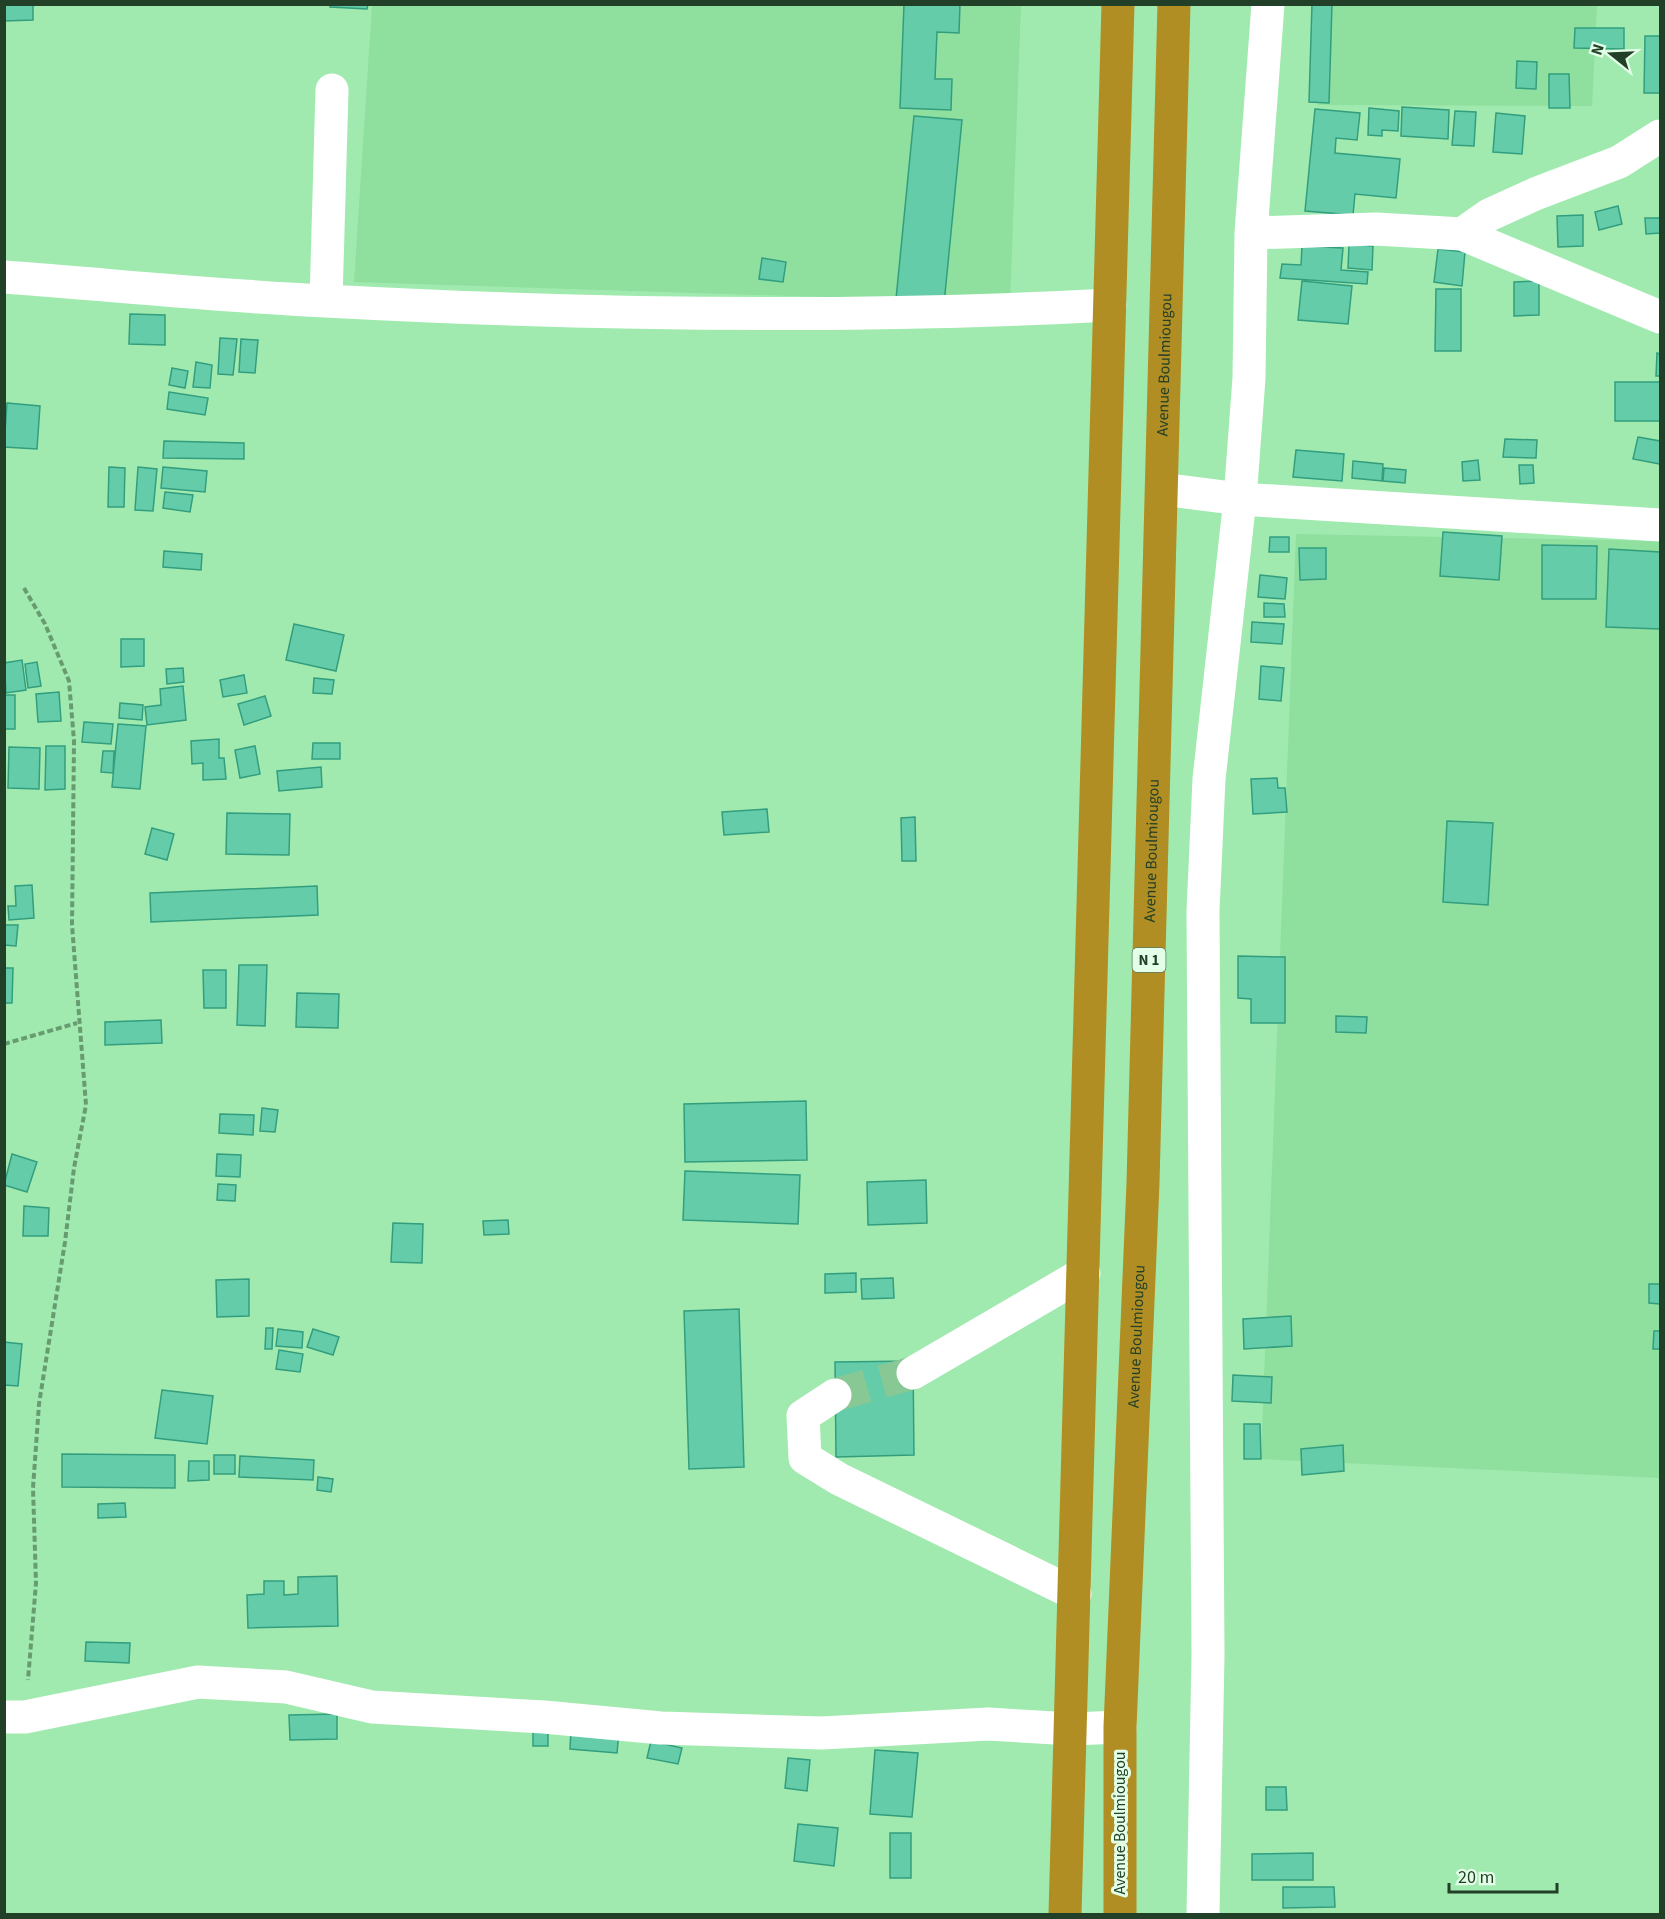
<svg xmlns="http://www.w3.org/2000/svg" width="1665" height="1919" font-family="'Source Sans 3',sans-serif">
<style>
.built{fill:#8fdf9f}
.building{fill:#65ccaa;stroke:#329e7e;stroke-width:1.5}
.lines{fill:none;stroke-linecap:round;stroke-linejoin:round}
.minor-tunnel{stroke:#88c894;stroke-width:33;stroke-dasharray:33 16;stroke-linecap:butt}
.path{stroke:#679c71;stroke-width:4;stroke-dasharray:6 3;stroke-linecap:butt}
.minor{stroke:#fff;stroke-width:33}
.highway{stroke:#b08e23;stroke-width:33}
.labels{text-anchor:middle;dominant-baseline:central;stroke-width:6;stroke-linejoin:round;paint-order:stroke}
.shield{fill:#e3ffe7;stroke:#5c7961;stroke-width:1.5}
.shield-label{font-size:15px;font-weight:bold;fill:#223f28}
.street-label{font-size:16px;fill:#223f28;stroke:#e3ffe7}
</style>
<rect width="100%" height="100%" fill="#a1eaaf"/>
<path class="built" d="M 372,5 L 1021,5 L 1010,303 L 354,282 Z
M 1321,5 L 1597,5 L 1592,106 L 1318,105 Z
M 1296,534 L 1660,541 L 1660,1478 L 1261,1459 Z"/>
<path class="building" d="M 4,4 L 33,4 L 33,20 L 4,21 Z
M 330,4 L 368,4 L 367,9 L 330,7 Z
M 904,4 L 960,4 L 959,33 L 937,32 L 935,79 L 952,79 L 951,110 L 900,108 Z
M 1312,4 L 1332,4 L 1329,103 L 1309,102 Z
M 1575,28 L 1624,28 L 1624,49 L 1574,48 Z
M 1645,36 L 1660,36 L 1660,93 L 1644,93 Z
M 1517,61 L 1537,62 L 1536,89 L 1516,88 Z
M 1549,74 L 1569,74 L 1570,108 L 1549,108 Z
M 1402,107 L 1449,110 L 1448,139 L 1401,136 Z
M 1369,108 L 1399,111 L 1398,131 L 1382,130 L 1382,136 L 1368,135 Z
M 1315,109 L 1360,113 L 1357,140 L 1336,138 L 1335,153 L 1400,159 L 1396,198 L 1355,194 L 1353,215 L 1305,211 Z
M 1455,111 L 1476,112 L 1474,146 L 1452,145 Z
M 1496,113 L 1525,116 L 1522,154 L 1493,152 Z
M 914,116 L 962,120 L 944,304 L 896,299 Z
M 1618,206 L 1622,224 L 1599,230 L 1595,212 Z
M 1583,215 L 1583,246 L 1558,247 L 1557,216 Z
M 1645,218 L 1660,218 L 1660,233 L 1646,234 Z
M 1349,244 L 1373,246 L 1372,270 L 1348,268 Z
M 1302,246 L 1343,248 L 1341,270 L 1368,272 L 1367,284 L 1280,278 L 1282,264 L 1301,265 Z
M 1438,249 L 1465,252 L 1462,286 L 1434,282 Z
M 762,258 L 786,262 L 783,282 L 759,279 Z
M 1302,281 L 1352,286 L 1348,324 L 1298,320 Z
M 1539,281 L 1539,315 L 1514,316 L 1514,282 Z
M 1436,289 L 1461,289 L 1461,351 L 1435,351 Z
M 130,314 L 165,315 L 165,345 L 129,344 Z
M 220,338 L 237,339 L 233,375 L 218,374 Z
M 241,339 L 258,340 L 255,373 L 239,372 Z
M 1657,353 L 1660,354 L 1660,376 L 1656,376 Z
M 196,362 L 212,365 L 210,388 L 193,387 Z
M 172,368 L 188,371 L 185,388 L 169,385 Z
M 1615,382 L 1660,382 L 1660,421 L 1615,421 Z
M 169,392 L 208,398 L 205,415 L 167,409 Z
M 7,403 L 40,406 L 37,449 L 4,447 Z
M 1638,437 L 1660,441 L 1660,464 L 1633,459 Z
M 1505,439 L 1537,440 L 1536,458 L 1503,457 Z
M 164,441 L 244,443 L 244,459 L 163,458 Z
M 1296,450 L 1344,454 L 1342,481 L 1293,477 Z
M 1478,460 L 1480,480 L 1463,481 L 1462,462 Z
M 1353,461 L 1383,464 L 1382,481 L 1352,478 Z
M 1519,465 L 1533,465 L 1534,483 L 1520,484 Z
M 109,467 L 125,468 L 124,507 L 108,507 Z
M 138,467 L 157,469 L 153,511 L 135,510 Z
M 163,467 L 207,471 L 205,492 L 161,488 Z
M 1384,468 L 1406,470 L 1405,483 L 1383,481 Z
M 165,492 L 193,495 L 190,512 L 163,508 Z
M 1443,532 L 1502,536 L 1499,580 L 1440,576 Z
M 1270,537 L 1289,537 L 1289,552 L 1269,552 Z
M 1542,545 L 1597,546 L 1596,599 L 1542,599 Z
M 1299,548 L 1326,548 L 1326,579 L 1300,580 Z
M 1609,549 L 1660,552 L 1660,629 L 1606,627 Z
M 164,551 L 202,554 L 201,570 L 163,567 Z
M 1260,575 L 1287,578 L 1285,599 L 1258,597 Z
M 1264,603 L 1284,604 L 1285,617 L 1264,617 Z
M 1252,622 L 1284,624 L 1282,644 L 1251,642 Z
M 294,624 L 344,635 L 336,671 L 286,660 Z
M 121,639 L 144,639 L 144,666 L 121,667 Z
M 22,660 L 26,690 L 6,693 L 4,663 Z
M 37,662 L 41,686 L 28,688 L 25,664 Z
M 1261,666 L 1284,668 L 1281,701 L 1259,699 Z
M 183,668 L 184,682 L 167,684 L 166,669 Z
M 244,675 L 247,693 L 223,697 L 220,680 Z
M 314,678 L 334,680 L 332,694 L 313,693 Z
M 183,686 L 186,720 L 147,725 L 145,707 L 161,705 L 160,689 Z
M 59,692 L 61,721 L 38,722 L 36,694 Z
M 4,695 L 15,695 L 15,729 L 4,729 Z
M 265,696 L 271,716 L 244,725 L 238,704 Z
M 120,703 L 143,705 L 142,720 L 119,718 Z
M 84,722 L 113,724 L 111,744 L 82,742 Z
M 118,724 L 146,726 L 140,789 L 112,787 Z
M 219,739 L 219,758 L 224,758 L 226,779 L 203,780 L 203,763 L 192,764 L 191,741 Z
M 313,743 L 340,743 L 340,759 L 312,759 Z
M 46,746 L 65,746 L 65,789 L 45,790 Z
M 255,746 L 260,774 L 240,778 L 235,750 Z
M 9,747 L 40,748 L 39,789 L 8,788 Z
M 103,751 L 114,751 L 113,773 L 101,772 Z
M 321,767 L 322,787 L 279,791 L 277,771 Z
M 1277,778 L 1278,788 L 1285,788 L 1287,812 L 1253,814 L 1251,779 Z
M 767,809 L 769,832 L 724,835 L 722,812 Z
M 227,813 L 290,814 L 289,855 L 226,854 Z
M 915,817 L 916,861 L 902,861 L 901,818 Z
M 1447,821 L 1493,823 L 1488,905 L 1443,902 Z
M 152,828 L 174,834 L 167,860 L 145,854 Z
M 32,885 L 34,918 L 9,920 L 8,906 L 16,906 L 15,886 Z
M 317,886 L 318,915 L 151,922 L 150,893 Z
M 4,925 L 18,925 L 16,946 L 4,945 Z
M 1238,956 L 1285,957 L 1285,1023 L 1251,1023 L 1251,999 L 1238,998 Z
M 239,965 L 267,965 L 265,1026 L 237,1025 Z
M 4,968 L 13,968 L 12,1003 L 4,1003 Z
M 203,970 L 226,970 L 226,1008 L 204,1008 Z
M 297,993 L 339,994 L 338,1028 L 296,1027 Z
M 1336,1016 L 1367,1017 L 1366,1033 L 1336,1032 Z
M 161,1020 L 162,1043 L 105,1045 L 105,1022 Z
M 806,1101 L 807,1160 L 685,1162 L 684,1104 Z
M 262,1108 L 278,1110 L 275,1132 L 260,1131 Z
M 220,1114 L 254,1115 L 253,1135 L 219,1133 Z
M 12,1154 L 37,1162 L 27,1192 L 4,1185 Z
M 217,1154 L 241,1155 L 240,1177 L 216,1176 Z
M 685,1171 L 800,1175 L 798,1224 L 683,1220 Z
M 926,1180 L 927,1223 L 868,1225 L 867,1182 Z
M 218,1184 L 236,1185 L 235,1201 L 217,1200 Z
M 24,1206 L 49,1208 L 48,1236 L 23,1236 Z
M 508,1220 L 509,1234 L 484,1235 L 483,1221 Z
M 393,1223 L 423,1224 L 422,1263 L 391,1262 Z
M 856,1273 L 856,1292 L 825,1293 L 825,1274 Z
M 893,1278 L 894,1298 L 862,1299 L 861,1279 Z
M 249,1279 L 249,1316 L 217,1317 L 216,1280 Z
M 1649,1284 L 1660,1284 L 1660,1325 L 1660,1304 L 1649,1303 Z
M 739,1309 L 744,1467 L 689,1469 L 684,1311 Z
M 1291,1316 L 1292,1346 L 1244,1349 L 1243,1319 Z
M 266,1328 L 273,1328 L 272,1349 L 265,1349 Z
M 278,1329 L 303,1332 L 302,1348 L 276,1346 Z
M 313,1329 L 339,1337 L 333,1355 L 307,1347 Z
M 1654,1331 L 1660,1331 L 1660,1349 L 1653,1349 Z
M 4,1342 L 22,1344 L 18,1386 L 4,1385 Z
M 279,1350 L 303,1354 L 300,1372 L 276,1369 Z
M 913,1361 L 914,1455 L 836,1457 L 835,1362 Z
M 1233,1375 L 1272,1377 L 1271,1403 L 1232,1401 Z
M 162,1390 L 213,1396 L 207,1444 L 155,1438 Z
M 1244,1424 L 1260,1424 L 1261,1459 L 1244,1459 Z
M 1343,1445 L 1344,1471 L 1302,1475 L 1301,1449 Z
M 62,1454 L 175,1455 L 175,1488 L 62,1487 Z
M 214,1455 L 235,1455 L 235,1474 L 214,1474 Z
M 240,1456 L 314,1460 L 313,1480 L 239,1477 Z
M 189,1461 L 209,1461 L 209,1480 L 188,1481 Z
M 318,1477 L 333,1479 L 331,1492 L 317,1490 Z
M 125,1503 L 126,1517 L 98,1518 L 98,1504 Z
M 337,1576 L 338,1626 L 248,1628 L 247,1595 L 264,1594 L 264,1581 L 284,1581 L 284,1595 L 298,1594 L 298,1577 Z
M 86,1642 L 130,1643 L 129,1663 L 85,1661 Z
M 337,1714 L 337,1739 L 290,1740 L 289,1715 Z
M 548,1726 L 548,1746 L 533,1746 L 533,1727 Z
M 571,1729 L 619,1732 L 617,1753 L 570,1749 Z
M 651,1741 L 682,1748 L 678,1764 L 647,1758 Z
M 875,1750 L 918,1753 L 912,1817 L 870,1814 Z
M 788,1758 L 810,1760 L 807,1791 L 785,1788 Z
M 1266,1787 L 1286,1787 L 1287,1810 L 1266,1810 Z
M 798,1824 L 838,1828 L 834,1866 L 794,1861 Z
M 890,1833 L 911,1833 L 911,1878 L 890,1878 Z
M 1313,1853 L 1313,1880 L 1252,1880 L 1252,1854 Z
M 1283,1887 L 1334,1887 L 1335,1907 L 1283,1908 Z"/>
<g class="lines">
<path class="minor-tunnel" d="M 835,1395 L 913,1373"/>
<path class="path" d="M 24,588 L 45,624 L 69,681 L 74,741 L 72,925 L 86,1105 L 74,1168 L 65,1242 L 39,1404 L 33,1488 L 36,1583 L 28,1680
M 4,1044 L 77,1023"/>
<path class="minor" d="M 1251,233 L 1376,229 L 1462,234 L 1660,317
M 1462,234 L 1489,215 L 1535,194 L 1619,162 L 1660,136
M 4,277 C 112,285 219,296 326,301 C 587,315 849,319 1110,305
M 326,301 L 332,90
M 1162,489 L 1240,499 L 1660,525
M 913,1373 L 1084,1273
M 835,1395 L 803,1416 L 805,1458 L 839,1479 L 1075,1594
M 4,1717 L 25,1717 L 198,1682 L 286,1687 L 372,1707 L 544,1717 L 661,1728 L 822,1733 L 988,1724 L 1072,1729 L 1120,1727
M 1203,1914 L 1208,1655 L 1203,911 L 1209,779 L 1240,499 L 1249,378 L 1251,233 L 1268,4"/>
<g class="highway">
<path d="M 1065,1914 L 1118,4"/>
<path id="s1" d="M 1120,1914 L 1120,1727 L 1143,1183 L 1174,4"/>
</g>
</g>
<g class="labels">
<rect class="shield" x="1132.5" y="948" width="33" height="24" rx="4.5"/>
<g class="shield-label">
<text x="1149" y="960">N 1</text>
</g>
<g class="street-label">
<text stroke="none"><textPath href="#s1" startOffset="1550">Avenue Boulmiougou</textPath></text>
<text stroke="none"><textPath href="#s1" startOffset="1064">Avenue Boulmiougou</textPath></text>
<text stroke="none"><textPath href="#s1" startOffset="578">Avenue Boulmiougou</textPath></text>
<text transform="translate(1120 1823) rotate(-90)">Avenue Boulmiougou</text>
</g>
</g>
<rect width="1665" height="1919" fill="none" stroke="#223f28" stroke-width="12"/>
<g transform="translate(1611 54) rotate(288)" stroke="#e3ffe7" stroke-width="4.5" paint-order="stroke">
<path d="M0-4.5L10 22L0 15L-10 22Z" fill="#223f28"/>
<text y="-9" font-size="16" font-weight="bold" text-anchor="middle" fill="#223f28">N</text>
</g>
<path d="M1449 1883v9h108v-9" fill="none" stroke="#223f28" stroke-width="3"/>
<text x="1458" y="1883" font-size="18" fill="#223f28" stroke="#e3ffe7" stroke-width="4.5" paint-order="stroke">20 m</text>
</svg>
